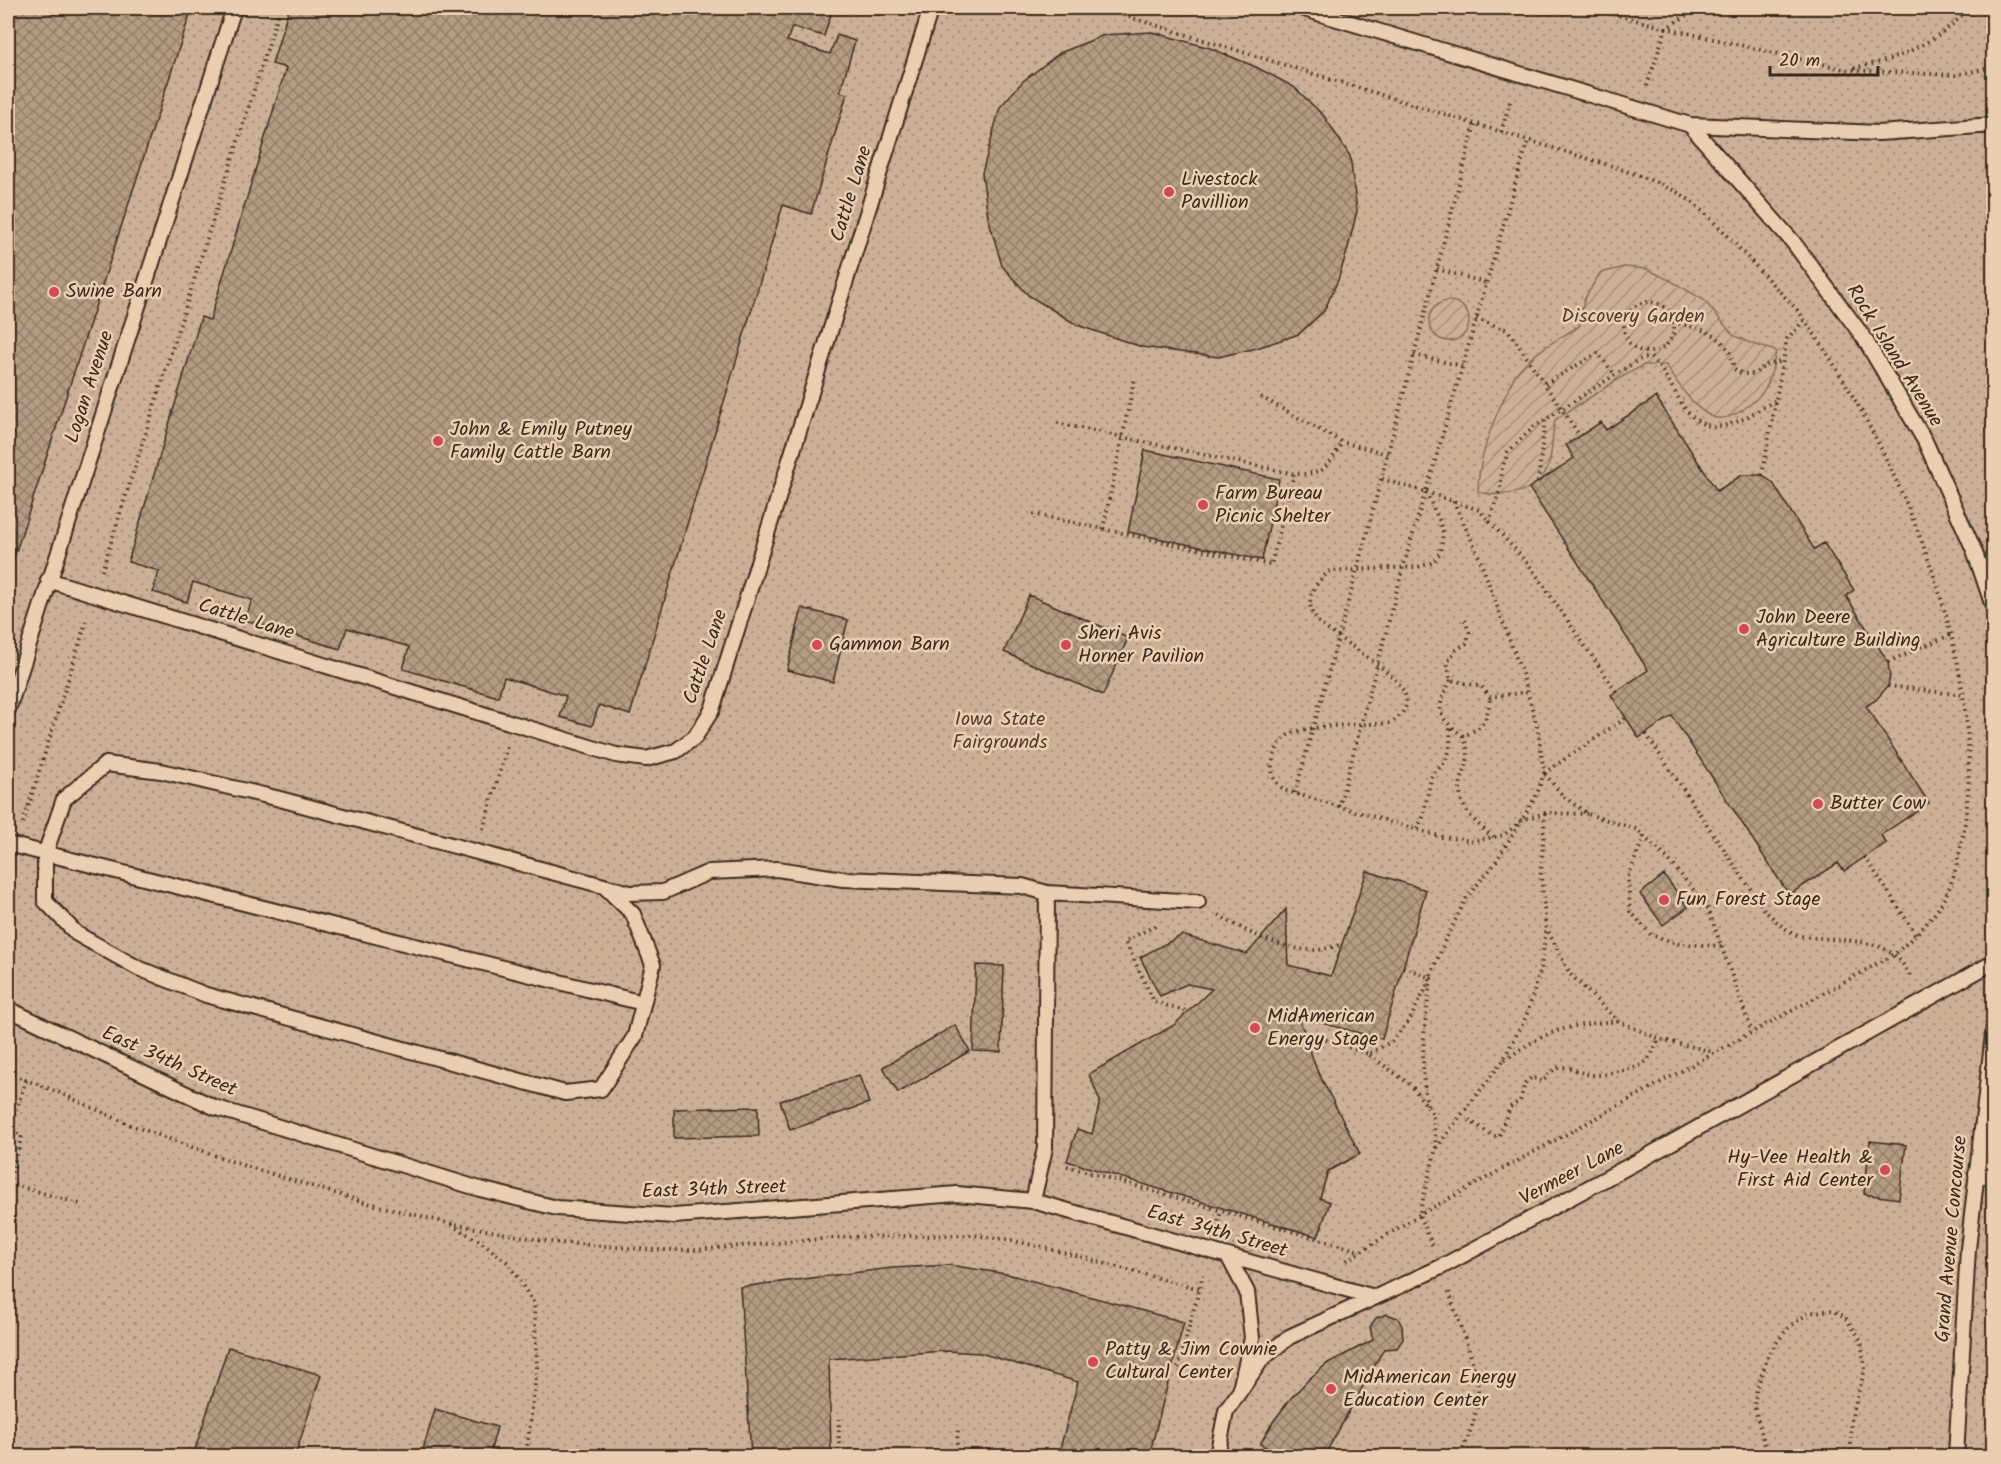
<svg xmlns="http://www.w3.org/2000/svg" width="2001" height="1464" font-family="Kalam,sans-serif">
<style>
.park{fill:url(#park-dots);stroke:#836d5a;stroke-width:1.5}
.garden{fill:url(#garden-furrows);stroke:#836d5a;stroke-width:1.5}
.building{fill:url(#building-cross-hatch);stroke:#3b2a1e;stroke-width:1.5}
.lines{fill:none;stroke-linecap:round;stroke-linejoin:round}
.lane-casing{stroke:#3b2a1e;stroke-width:18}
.path{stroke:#3b2a1e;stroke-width:4;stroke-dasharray:1.5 4.5;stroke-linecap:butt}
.lane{stroke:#eaceb1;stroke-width:14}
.poi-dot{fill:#d1495b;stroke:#eaceb1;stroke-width:2}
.labels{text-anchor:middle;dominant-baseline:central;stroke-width:5;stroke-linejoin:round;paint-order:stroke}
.poi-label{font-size:20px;fill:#3b2a1e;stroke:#eaceb1;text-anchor:start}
.street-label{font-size:20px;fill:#3b2a1e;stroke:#eaceb1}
.park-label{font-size:20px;fill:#513e30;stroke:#eaceb1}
</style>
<defs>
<pattern id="park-dots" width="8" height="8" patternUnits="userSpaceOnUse" patternTransform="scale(1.5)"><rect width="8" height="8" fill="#cbb097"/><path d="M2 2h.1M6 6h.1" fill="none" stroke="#a68f7b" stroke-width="1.8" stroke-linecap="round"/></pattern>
<pattern id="garden-furrows" width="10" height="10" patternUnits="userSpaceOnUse" patternTransform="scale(1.5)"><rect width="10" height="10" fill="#cbb097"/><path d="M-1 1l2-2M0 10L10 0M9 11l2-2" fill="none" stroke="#a68f7b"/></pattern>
<pattern id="building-cross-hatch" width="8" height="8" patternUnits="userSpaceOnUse" patternTransform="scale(1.5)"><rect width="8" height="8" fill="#b49b84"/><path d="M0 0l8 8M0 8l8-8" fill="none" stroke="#947f6b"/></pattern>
</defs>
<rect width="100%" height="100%" fill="#eaceb1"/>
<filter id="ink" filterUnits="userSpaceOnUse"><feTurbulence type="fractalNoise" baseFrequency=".0167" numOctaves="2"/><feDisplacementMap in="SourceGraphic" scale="12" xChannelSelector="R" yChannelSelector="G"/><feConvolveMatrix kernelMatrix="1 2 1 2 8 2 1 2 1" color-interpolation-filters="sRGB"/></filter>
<g filter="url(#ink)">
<path class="park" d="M 8,8 L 1993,8 L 1993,1456 L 8,1456 Z"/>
<path class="garden" d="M 1625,267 L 1647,269 L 1673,282 L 1704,300 L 1733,335 L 1750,343 L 1776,351 C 1774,362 1772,373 1768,383 C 1762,398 1733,421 1717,418 C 1697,415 1676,381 1666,365 L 1644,365 L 1620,378 L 1555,420 C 1552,435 1553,448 1549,463 C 1541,494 1504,498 1478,492 C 1478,457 1492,422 1508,390 C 1511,384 1514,375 1519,370 C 1535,351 1559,339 1579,326 L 1584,300 L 1600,273 Z
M1429 321a20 20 0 1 1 40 0a20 20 0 1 1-40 0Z"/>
<path class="building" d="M 8,8 L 192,8 L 8,576 Z
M 289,8 L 833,8 L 824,36 L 792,27 L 787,41 L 830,54 L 837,35 L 855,41 L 840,92 L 847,94 L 811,214 L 783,205 L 630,715 L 599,705 L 592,726 L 560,717 L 566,696 L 504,677 L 498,697 L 403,669 L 409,647 L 347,628 L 340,649 L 245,620 L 252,600 L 193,582 L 187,602 L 153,592 L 159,571 L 128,562 L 201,317 L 210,320 L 286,68 L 272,64 Z
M 1152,32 L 1210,48 L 1256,67 L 1294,87 L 1324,116 L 1350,156 L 1357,211 L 1348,248 L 1338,280 L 1324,311 L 1299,334 L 1257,348 L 1218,357 L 1142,347 L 1077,325 L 1028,295 L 1002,266 L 988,217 L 982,173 L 1000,107 L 1023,81 L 1060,53 L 1104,35 Z
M 1656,397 L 1717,491 L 1742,475 L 1762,475 L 1773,483 L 1814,549 L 1824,543 L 1854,590 L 1846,596 L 1888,662 L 1890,677 L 1888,686 L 1876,700 L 1866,706 L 1929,803 L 1881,835 L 1886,843 L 1844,871 L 1838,863 L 1789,895 L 1672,716 L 1639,738 L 1611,695 L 1648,670 L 1529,488 L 1574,458 L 1566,445 L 1601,422 L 1606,430 Z
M 1145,450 L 1279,479 L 1262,560 L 1128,532 Z
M 1029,595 L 1128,638 L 1103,695 L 1004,652 Z
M 802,608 L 848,620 L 833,682 L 787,670 Z
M 1367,871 L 1426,890 L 1382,1039 L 1299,1017 L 1316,1068 L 1360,1154 L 1328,1171 L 1320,1198 L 1330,1202 L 1318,1237 L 1067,1161 L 1077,1129 L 1092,1134 L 1100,1101 L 1089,1074 L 1174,1025 L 1212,989 L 1187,984 L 1160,996 L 1140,957 L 1182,935 L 1247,954 L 1286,909 L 1288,965 L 1331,976 Z
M 1664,875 L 1688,907 L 1663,925 L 1640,894 Z
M 976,965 L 1004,966 L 1001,1052 L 973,1051 Z
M 955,1025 L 970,1051 L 898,1093 L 883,1067 Z
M 859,1075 L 869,1103 L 790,1130 L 780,1101 Z
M 758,1107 L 759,1136 L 674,1138 L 674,1109 Z
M 1870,1141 L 1906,1145 L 1899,1199 L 1864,1194 Z
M 949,1265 L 1007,1274 L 1184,1322 L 1149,1456 L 1058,1456 L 1078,1382 L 980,1353 L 946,1351 L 829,1359 L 831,1456 L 751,1456 L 740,1287 L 892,1268 Z
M 1387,1314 L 1398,1318 L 1402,1326 L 1403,1339 L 1397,1348 L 1384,1349 L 1324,1456 L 1281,1456 L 1260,1444 L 1273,1422 L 1291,1398 L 1309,1379 L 1328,1363 L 1373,1340 L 1370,1327 L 1376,1318 Z
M 228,1347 L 321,1375 L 295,1456 L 193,1456 Z
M 435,1409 L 497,1427 L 491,1449 L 511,1455 L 511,1456 L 421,1456 Z"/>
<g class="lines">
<g class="lane-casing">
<path id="lane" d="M 1301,8 L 1690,125 L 1879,133 L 1994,125
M 1690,125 L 1793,242 L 1864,338 L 1925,441 L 1974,550 L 1994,609
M 48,580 L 616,755 L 646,759 L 676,751 L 695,737 L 712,710 L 931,8
M 8,710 L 234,8
M 8,844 L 643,1003
M 604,886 L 633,914 L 653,965 L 635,1036 L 601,1089 L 565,1093 L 206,995 L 138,968 L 77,934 L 45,901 L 45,854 L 64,799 L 106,764 L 161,771 L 276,798 L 630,893 L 663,892 L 709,872 L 777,869 L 843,879 L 1022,886 L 1047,893 L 1045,1148 L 1033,1201
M 1047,893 L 1198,902
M 8,1009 L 214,1107 L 480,1189 L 557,1208 L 674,1216 L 957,1194 L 1033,1201 L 1374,1297
M 1976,1174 L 1994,1178
M 1228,1256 L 1247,1292 L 1252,1338 L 1241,1385
M 1217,1456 L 1226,1411 L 1262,1359 L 1289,1337 L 1441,1267 L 1644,1158 L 1994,962
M 1956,1456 L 1968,1249 L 1994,1026"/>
</g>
<path class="path" d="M 1100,8 L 1615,167 C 1639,176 1672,186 1692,202 C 1719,224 1741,251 1765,276 C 1778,291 1795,305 1806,322 C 1900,456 1997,678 1961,844 C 1958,860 1954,878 1947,893 C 1936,918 1914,936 1895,954 L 1419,1215 L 1344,1262
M 1590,8 L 1666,28 L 1848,70 L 1955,75 L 1994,67
M 1854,68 C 1866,65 1879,63 1891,59 C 1915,50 1954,30 1967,8
M 1647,86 L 1666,28 L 1698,8
M 1501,132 L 1511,98
M 1437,269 L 1486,283
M1624 327a25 25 0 1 1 50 0a25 25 0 1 1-50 0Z
M 1476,319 L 1508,330 L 1580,436
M 1673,322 C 1702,329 1730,334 1734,369 L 1743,374 L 1754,374 L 1766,365 L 1782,361
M 1414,355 L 1462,366
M 1545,384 L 1598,353 L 1615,375
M 1261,397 L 1342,442 L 1388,454
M 1057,423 L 1294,474 C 1324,476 1329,465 1342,442
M 1762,475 L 1787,339 L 1805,319
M 1382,479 L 1426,492 L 1528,140
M 1538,482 L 1545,420
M 1426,492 L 1439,520 L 1443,533 L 1440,553 L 1432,563 L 1418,567 L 1330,571 C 1310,587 1302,605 1321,625 C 1334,634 1347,643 1360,652 C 1382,667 1433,700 1389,723 C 1367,725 1302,724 1287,736 C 1278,743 1274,754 1272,765 C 1271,777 1277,785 1287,791 L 1442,837 L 1474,841 L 1504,835 L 1522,820 L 1537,794 L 1544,773 L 1538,730 L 1524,679 L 1479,557 L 1453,500
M 1426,492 L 1479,510 L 1530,566 L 1616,691
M 1033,514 L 1271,565 L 1294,474
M 1489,522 L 1500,489 L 1502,469 L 1508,452 L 1534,427 L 1638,360 L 1650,357 C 1663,369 1670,384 1679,399 C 1707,448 1739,421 1776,400
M 1103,529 L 1135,377
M 102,571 L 280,8
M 1465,620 L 1469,632 L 1467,643 L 1456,650 L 1447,663 L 1451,680 L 1482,687 L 1490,697 L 1528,692
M 1888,662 L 1950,635
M 1451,680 C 1435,710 1436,715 1463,736 C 1484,728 1488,719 1490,697
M 1888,686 L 1963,695
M 1646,734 L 1764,909 C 1775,920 1783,929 1797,935 C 1804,937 1813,937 1820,938 C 1857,942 1897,939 1911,980
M 1463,736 C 1469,749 1469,760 1464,773 C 1463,777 1460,782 1460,787 C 1458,808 1478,825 1493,837
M 1544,773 L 1626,718
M 1545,774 L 1564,797 L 1588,814 L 1636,829 L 1667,858 L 1707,906 L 1752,1032
M 1295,793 L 1357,570 L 1475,124
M 1339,807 L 1403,568 L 1425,493
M 1545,813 L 1541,874 L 1546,927 L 1570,974 L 1618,1021 L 1659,1039 L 1714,1052
M 23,823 L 87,619
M 483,829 L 507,747
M 1417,829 L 1423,817 L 1432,774 C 1451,761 1451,747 1450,726
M 1644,836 L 1628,877 L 1630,911 L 1651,935 L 1680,944 L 1722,946
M 1865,857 L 1916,934
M 1219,915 C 1244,931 1284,951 1315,950 C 1324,950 1334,946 1342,945
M 1155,926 L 1125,941 L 1154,1002 L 1189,1012
M 1403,967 L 1431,978 C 1425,1020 1419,1063 1427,1105
M 1303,1032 L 1368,1054
M 1505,1060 C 1522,1048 1540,1036 1560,1030 C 1578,1024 1598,1023 1617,1021
M 8,1073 L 58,1092 L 128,1124 L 239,1164 L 367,1203 L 448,1223 L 551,1242 L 655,1250 L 695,1250 L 845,1237 L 974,1235 L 1010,1240 L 1046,1248 L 1200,1289
M 26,1080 L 10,1129 L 22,1136 L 9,1183 L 83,1205
M 1469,1120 L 1493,1136 L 1499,1136 L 1510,1107 L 1520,1101 L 1525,1083 L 1532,1077 L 1543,1082 C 1563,1053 1572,1075 1596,1075 C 1603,1075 1611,1072 1619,1071 C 1645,1067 1648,1063 1659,1039
M 1436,1148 L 1433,1114 L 1411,1085 L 1368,1054 L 1393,1041 L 1410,1019 L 1425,990 L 1445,941 L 1467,897 L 1493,866 L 1522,820 L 1545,813 L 1588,814
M 1067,1166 L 1360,1251
M 451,1225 L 478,1240 L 507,1262 L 534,1303 L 537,1368 L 526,1456
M 1216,1227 L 1221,1211
M 1432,1245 L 1419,1215 L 1436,1148 L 1502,1062 L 1526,1017 L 1541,969 L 1546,927
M 1449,1292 C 1458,1321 1471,1351 1477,1381 C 1482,1401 1470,1439 1458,1456
M 1178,1368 L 1203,1275
M 839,1456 L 839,1419
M 956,1456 L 958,1429
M 1768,1456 L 1754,1406 L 1757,1388 L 1769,1353 L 1787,1329 L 1808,1313 L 1832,1310 L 1845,1317 L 1861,1340 L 1865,1369 L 1851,1420 L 1851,1456"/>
<use href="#lane" class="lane"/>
</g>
</g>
<g class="poi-dot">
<circle cx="1169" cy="192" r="6"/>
<circle cx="54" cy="292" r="6"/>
<circle cx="438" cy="441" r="6"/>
<circle cx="1203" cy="505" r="6"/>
<circle cx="1744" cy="629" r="6"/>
<circle cx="817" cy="645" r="6"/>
<circle cx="1066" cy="645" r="6"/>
<circle cx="1818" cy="804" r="6"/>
<circle cx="1664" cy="900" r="6"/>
<circle cx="1255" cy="1028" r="6"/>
<circle cx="1885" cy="1170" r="6"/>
<circle cx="1093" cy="1362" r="6"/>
<circle cx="1331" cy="1389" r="6"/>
</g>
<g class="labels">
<g class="poi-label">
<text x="1181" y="180">Livestock<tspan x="1181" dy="23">Pavillion</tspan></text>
<text x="66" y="292">Swine Barn</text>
<text x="450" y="430">John &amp; Emily Putney<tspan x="450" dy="23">Family Cattle Barn</tspan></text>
<text x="1215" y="494">Farm Bureau<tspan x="1215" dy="23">Picnic Shelter</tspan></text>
<text x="1756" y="618">John Deere<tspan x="1756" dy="23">Agriculture Building</tspan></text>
<text x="1078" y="634">Sheri Avis<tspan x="1078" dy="23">Horner Pavilion</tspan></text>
<text x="829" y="645">Gammon Barn</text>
<text x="1830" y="804">Butter Cow</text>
<text x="1676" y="900">Fun Forest Stage</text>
<text x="1267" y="1017">MidAmerican<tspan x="1267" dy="23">Energy Stage</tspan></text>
<text x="1873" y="1158" text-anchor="end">Hy-Vee Health &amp;<tspan x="1873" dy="23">First Aid Center</tspan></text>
<text x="1105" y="1350">Patty &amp; Jim Cownie<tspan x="1105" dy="23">Cultural Center</tspan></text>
<text x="1343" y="1378">MidAmerican Energy<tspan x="1343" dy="23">Education Center</tspan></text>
</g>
<g class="street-label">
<text transform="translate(852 194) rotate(-73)">Cattle Lane</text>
<text transform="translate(1894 356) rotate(58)">Rock Island Avenue</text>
<text transform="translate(90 387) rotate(-72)">Logan Avenue</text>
<text transform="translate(246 620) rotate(17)">Cattle Lane</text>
<text transform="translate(706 657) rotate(-71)">Cattle Lane</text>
<text transform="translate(169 1062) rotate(24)">East 34th Street</text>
<text transform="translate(1572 1174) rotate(-28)">Vermeer Lane</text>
<text transform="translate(714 1190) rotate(-2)">East 34th Street</text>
<text transform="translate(1217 1232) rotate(16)">East 34th Street</text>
<text transform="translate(1952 1239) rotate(-85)">Grand Avenue Concourse</text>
</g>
<g class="park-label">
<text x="1633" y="317">Discovery Garden</text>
<text x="1000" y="720">Iowa State<tspan x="1000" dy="23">Fairgrounds</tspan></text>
</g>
</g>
<rect width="2001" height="1464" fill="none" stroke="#eaceb1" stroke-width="30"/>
<rect x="15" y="15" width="1971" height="1434" fill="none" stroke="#3b2a1e" stroke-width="2" filter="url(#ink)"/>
<path d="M1770 66v9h108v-9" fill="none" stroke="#3b2a1e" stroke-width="3"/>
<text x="1779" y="66" font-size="18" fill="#3b2a1e" stroke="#eaceb1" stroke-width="4.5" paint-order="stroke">20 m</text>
</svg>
